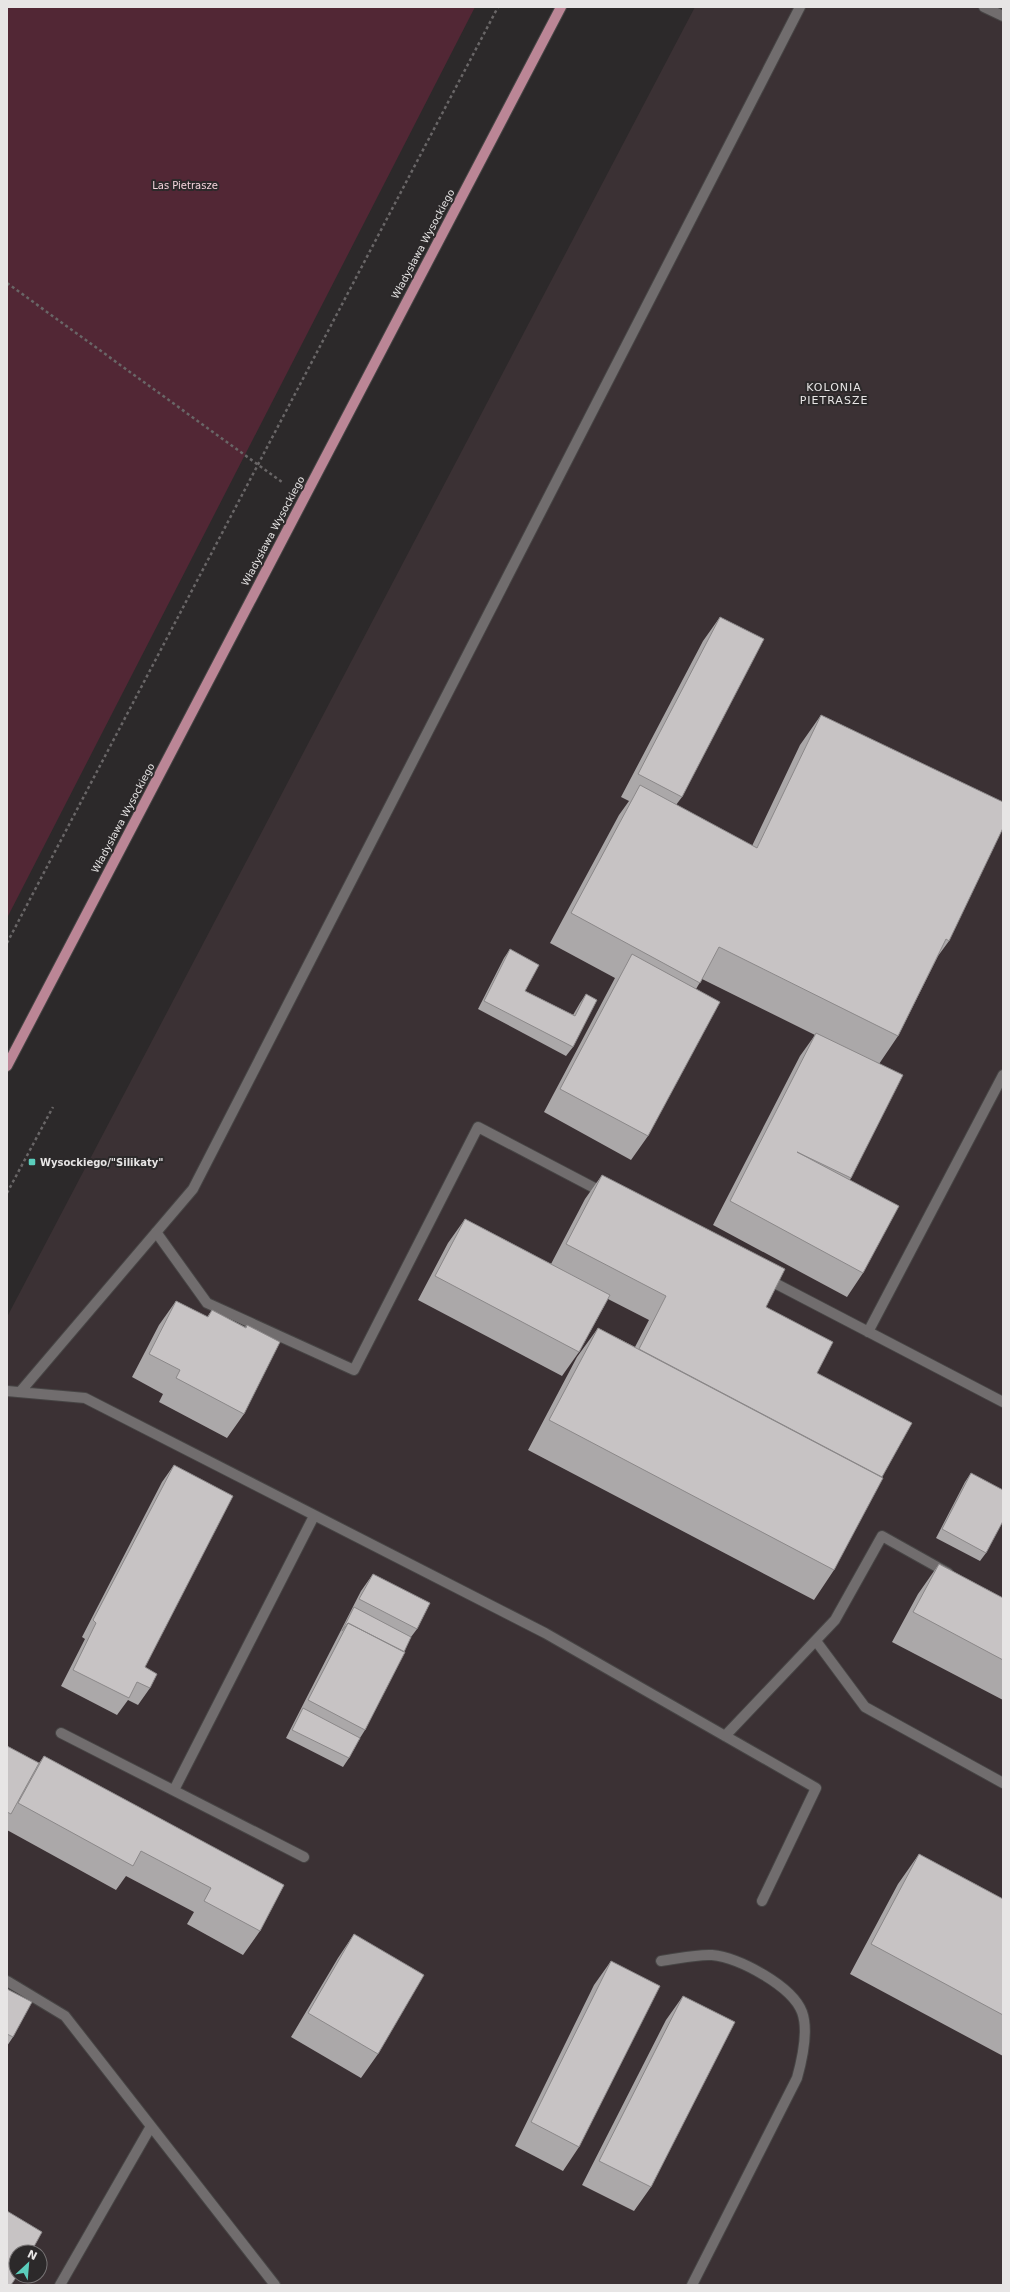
<svg xmlns="http://www.w3.org/2000/svg" width="1010" height="2292" font-family="'DejaVu Sans',sans-serif">
<style>
.built{fill:#3b3134;fill-rule:evenodd}
.green{fill:#522735}
.lines{fill:none;stroke-linecap:round;stroke-linejoin:round}
.minor-casing{stroke:#474545;stroke-width:12}
.major-casing{stroke:#474545;stroke-width:12}
.path{stroke:#696667;stroke-width:2.5;stroke-dasharray:3 3;stroke-linecap:butt}
.minor{stroke:#716d6e;stroke-width:10}
.major{stroke:#bb8696;stroke-width:10}
.wall{fill:#aba8a9}
.building{fill:#c7c3c4;stroke:#8b8889}
.poi-dot{fill:#5bcebc;stroke:#2c292a;stroke-width:1.5}
.labels{text-anchor:middle;dominant-baseline:central;stroke-width:4;stroke-linejoin:round;paint-order:stroke}
.park-label{font-size:10px;fill:#f4d3db;stroke:#2c292a}
.street-label{font-size:10px;fill:#e7e5e5;stroke:#2c292a}
.poi-label{font-size:10px;font-weight:bold;fill:#e7e5e5;stroke:#2c292a;text-anchor:start}
.neighbourhood-label{font-size:11px;letter-spacing:1px;fill:#e7e5e5;stroke:#2c292a}
</style>
<rect width="100%" height="100%" fill="#2c292a"/>
<path class="built" d="M 695,7 L 1003,7 L 1003,2285 L 7,2285 L 7,1317 ZM 16,2252 L 40,2252 L 40,2276 L 16,2276 Z"/>
<path class="green" d="M 7,7 L 475,7 L 7,918 Z"/>
<g class="lines">
<g class="minor-casing">
<path id="minor" d="M 984,7 L 1003,16
M 156,1232 L 207,1303 L 354,1370 L 478,1127 L 604,1193
M 765,1278 L 1003,1402
M 868,1332 L 1003,1075
M 7,1391 L 85,1398 L 545,1633 L 816,1788 L 762,1901
M 20,1392 L 193,1189 L 800,7
M 816,1641 L 865,1707 L 1003,1783
M 61,1733 L 304,1857
M 725,1736 L 835,1620 L 882,1536 L 948,1573
M 174,1790 L 314,1516
M 661,1961 C 677,1959 696,1954 712,1955 C 740,1958 792,1986 802,2012 C 809,2031 802,2060 797,2078 L 692,2285
M 7,1981 L 65,2016 L 275,2285
M 60,2285 L 150,2128"/>
</g>
<g class="major-casing">
<path id="major" d="M 7,1066 L 561,7"/>
</g>
<path class="path" d="M 7,283 L 282,482
M 7,943 L 498,7
M 7,1193 L 53,1107"/>
<use href="#minor" class="minor"/>
<use href="#major" class="major"/>
</g>
<path class="wall" d="M 720,617 L 682,797 L 676,805 L 752,846 L 800,745 L 821,715 L 949,941 L 938,956 L 898,1036 L 879,1064 L 851,1178 L 850,1180 L 863,1273 L 847,1297 L 713,1225 L 800,1056 L 815,1035 L 702,979 L 696,989 L 648,1136 L 631,1160 L 544,1112 L 615,978 L 550,943 L 619,815 L 629,801 L 621,797 L 703,641 Z
M 510,949 L 525,991 L 573,1015 L 580,1003 L 586,994 L 573,1047 L 566,1056 L 478,1009 L 504,958 Z
M 602,1175 L 766,1307 L 817,1373 L 882,1477 L 834,1570 L 814,1600 L 528,1450 L 577,1357 L 598,1328 L 635,1347 L 649,1320 L 608,1299 L 579,1352 L 562,1376 L 418,1300 L 448,1243 L 465,1219 L 551,1264 L 585,1199 Z
M 176,1301 L 207,1317 L 212,1310 L 245,1327 L 247,1325 L 244,1414 L 227,1438 L 159,1402 L 163,1394 L 132,1377 L 159,1325 Z
M 174,1465 L 145,1667 L 150,1688 L 138,1705 L 128,1700 L 117,1715 L 61,1686 L 85,1639 L 82,1637 L 162,1482 Z
M 971,1473 L 986,1553 L 980,1561 L 936,1538 L 965,1482 Z
M 939,1564 L 1003,1598 L 1003,1700 L 892,1642 L 918,1594 Z
M 373,1574 L 417,1629 L 411,1637 L 365,1730 L 360,1738 L 349,1758 L 343,1767 L 286,1738 L 361,1591 Z
M 7,1746 L 39,1763 L 44,1756 L 284,1885 L 260,1931 L 243,1955 L 187,1924 L 194,1912 L 126,1876 L 116,1890 L 7,1830 Z
M 919,1854 L 1003,1899 L 1003,2056 L 850,1974 L 898,1884 Z
M 354,1934 L 378,2054 L 361,2078 L 291,2037 L 338,1958 Z
M 611,1961 L 579,2147 L 563,2171 L 515,2146 L 594,1985 Z
M 7,1989 L 13,2037 L 7,2046 Z
M 683,1996 L 651,2187 L 634,2211 L 582,2185 L 666,2020 Z"/>
<path class="building" d="M 720,617 L 764,639 L 682,797 L 638,774 Z
M 821,715 L 1003,802 L 1003,828 L 949,941 L 946,939 L 898,1036 L 719,947 L 700,983 L 571,913 L 640,785 L 757,848 Z
M 510,949 L 539,965 L 525,991 L 575,1016 L 586,994 L 597,1000 L 573,1047 L 484,1001 Z
M 632,954 L 720,1002 L 648,1136 L 560,1089 Z
M 816,1033 L 903,1075 L 851,1178 L 797,1152 L 899,1206 L 863,1273 L 730,1201 Z
M 602,1175 L 785,1269 L 766,1307 L 833,1342 L 817,1373 L 912,1423 L 882,1477 L 639,1349 L 666,1296 L 566,1244 Z
M 465,1219 L 610,1295 L 579,1352 L 435,1276 Z
M 176,1301 L 208,1317 L 212,1310 L 246,1328 L 247,1325 L 280,1342 L 244,1414 L 176,1378 L 180,1370 L 149,1354 Z
M 598,1328 L 883,1478 L 834,1570 L 549,1420 Z
M 174,1465 L 233,1496 L 145,1667 L 157,1674 L 150,1688 L 137,1682 L 129,1698 L 73,1670 L 96,1623 L 93,1620 Z
M 971,1473 L 1003,1490 L 1003,1521 L 986,1553 L 942,1529 Z
M 939,1564 L 1003,1598 L 1003,1660 L 913,1612 Z
M 373,1574 L 430,1603 L 417,1629 L 359,1599 Z
M 354,1607 L 411,1637 L 404,1652 L 348,1623 L 342,1631 Z
M 348,1623 L 405,1652 L 365,1730 L 308,1700 Z
M 303,1708 L 360,1738 L 349,1758 L 292,1730 Z
M 7,1746 L 39,1763 L 11,1814 L 7,1812 Z
M 44,1756 L 284,1885 L 260,1931 L 204,1901 L 211,1888 L 141,1851 L 133,1866 L 18,1803 Z
M 919,1854 L 1003,1899 L 1003,2015 L 871,1944 Z
M 354,1934 L 424,1975 L 378,2054 L 308,2013 Z
M 611,1961 L 660,1986 L 579,2147 L 531,2122 Z
M 7,1989 L 32,2002 L 13,2037 L 7,2034 Z
M 683,1996 L 735,2022 L 651,2187 L 599,2161 Z
M 7,2211 L 42,2232 L 31,2252 L 16,2252 L 16,2276 L 17,2276 L 11,2285 L 7,2285 Z"/>
<rect class="poi-dot" x="28" y="1158" width="8" height="8" rx="2"/>
<g class="labels">
<g class="park-label">
<text x="185" y="185">Las Pietrasze</text>
</g>
<g class="street-label">
<text transform="translate(423 244) rotate(-62)">Władysława Wysockiego</text>
<text transform="translate(273 531) rotate(-62)">Władysława Wysockiego</text>
<text transform="translate(123 818) rotate(-62)">Władysława Wysockiego</text>
</g>
<g class="poi-label">
<text x="40" y="1162">Wysockiego/"Silikaty"</text>
</g>
<g class="neighbourhood-label">
<text x="834" y="387">KOLONIA<tspan x="834" dy="13">PIETRASZE</tspan></text>
</g>
</g>
<rect width="1010" height="2292" fill="none" stroke="#e7e5e5" stroke-width="16"/>
<g transform="translate(28 2264) rotate(26)"><circle r="19" fill="#2c292a" stroke="#777475"/>
<path d="M0-3L7 15L0 10L-7 15Z" fill="#5bcebc"/>
<text y="-6" font-size="11" font-weight="bold" text-anchor="middle" fill="#e7e5e5">N</text>
</g>
</svg>
